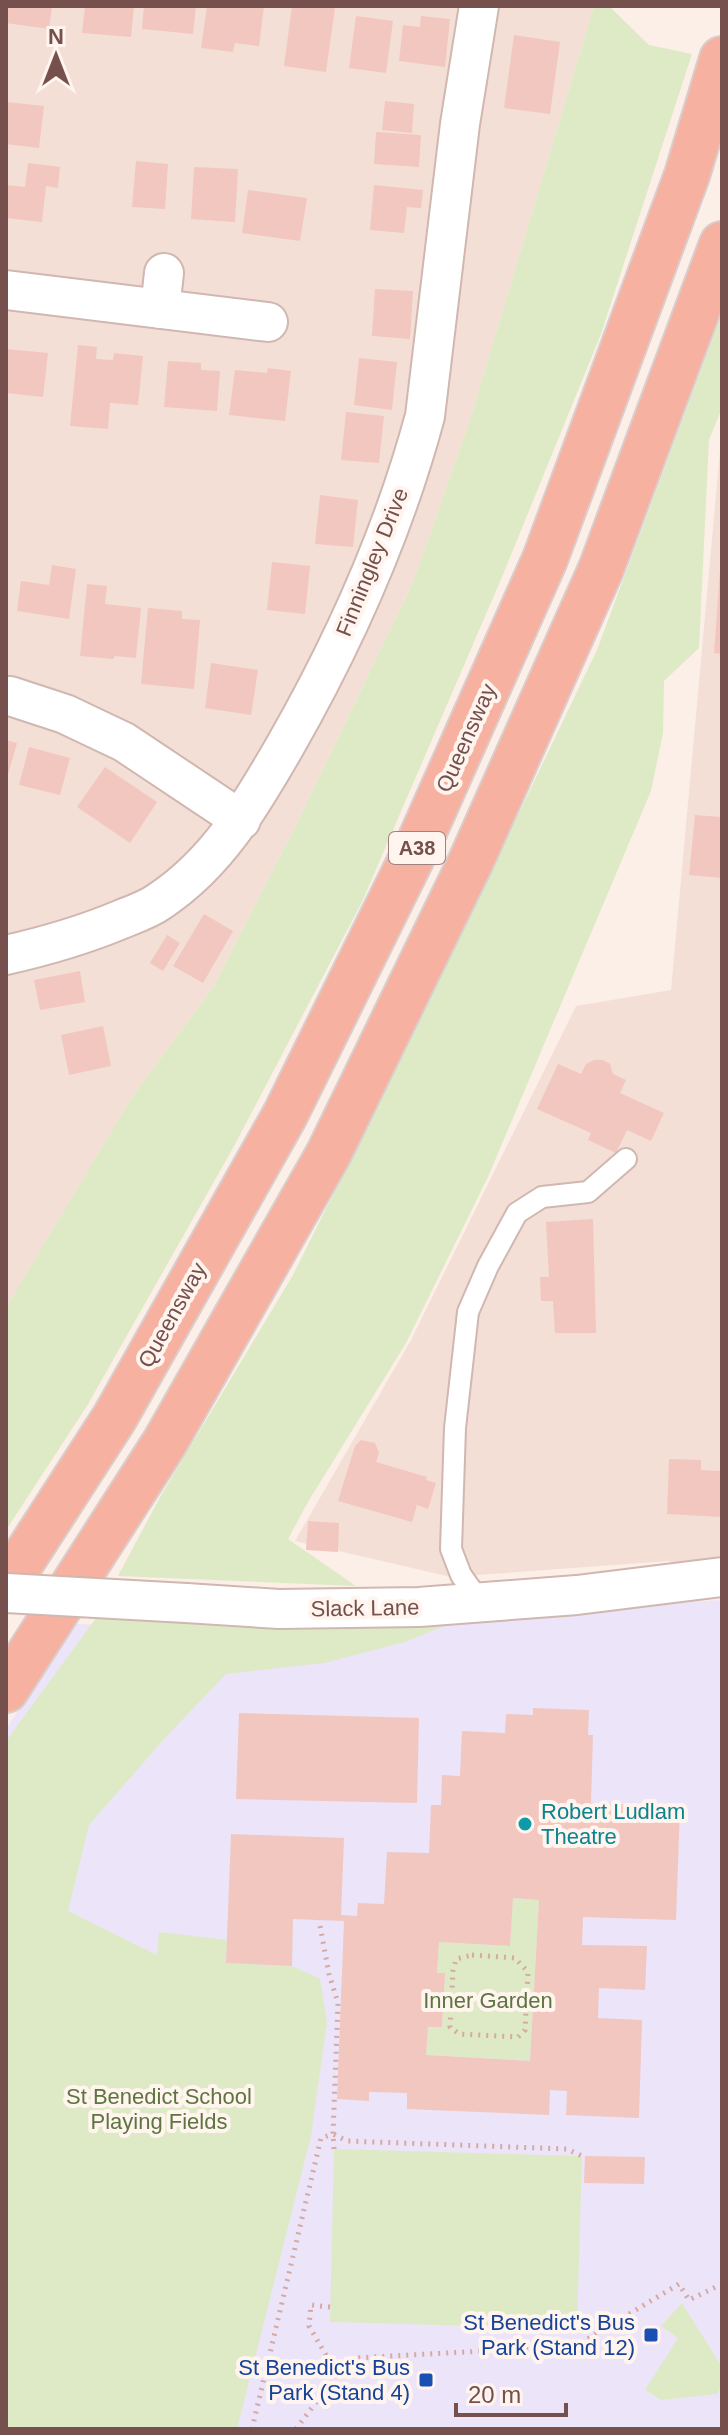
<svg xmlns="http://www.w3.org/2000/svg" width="728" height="2435" font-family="Helvetica,sans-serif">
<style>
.residential{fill:#f4dfd6}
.education{fill:#ece4f9}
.green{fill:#deeac6}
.building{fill:#f1c7c0;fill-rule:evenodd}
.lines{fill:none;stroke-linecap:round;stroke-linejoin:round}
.service-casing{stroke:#d0b7b0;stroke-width:24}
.minor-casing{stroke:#d0b7b0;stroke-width:42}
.trunk-casing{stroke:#d9cecd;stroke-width:48}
.path{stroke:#d6a9a3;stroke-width:5;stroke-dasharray:2 6;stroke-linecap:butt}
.service{stroke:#fff;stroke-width:20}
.minor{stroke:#fff;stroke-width:38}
.trunk{stroke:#f7b1a1;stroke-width:44}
.minor-bridge-casing{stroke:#d0b7b0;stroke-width:42;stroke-linecap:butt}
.minor-bridge{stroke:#fff;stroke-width:38}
.culture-dot{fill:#0f9aa8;stroke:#fff4ee;stroke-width:3}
.transit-dot{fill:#1a4fb4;stroke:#fff4ee;stroke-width:3}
.labels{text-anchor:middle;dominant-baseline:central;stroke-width:8;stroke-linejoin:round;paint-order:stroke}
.shield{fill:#fff4ee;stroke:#9f817d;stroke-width:2}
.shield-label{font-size:20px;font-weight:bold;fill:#76504c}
.street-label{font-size:22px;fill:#76504c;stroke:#fff4ee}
.culture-label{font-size:22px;fill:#0d838f;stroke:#fff4ee;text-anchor:start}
.park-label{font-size:22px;fill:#5e7541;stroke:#fff4ee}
.transit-label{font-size:22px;fill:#164399;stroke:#fff4ee;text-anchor:end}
</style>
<rect width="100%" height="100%" fill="#fcefe8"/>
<path class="residential" d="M 6,6 L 594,6 L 470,420 L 413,582 L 295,827 L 213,987 L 130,1100 L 6,1307 Z
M 722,429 L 722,1577 L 668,1561 L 451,1577 L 295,1541 L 411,1340 L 576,1006 L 671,990 Z"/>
<path class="education" d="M 722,1600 L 722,2429 L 6,2429 L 6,1729 L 76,1624 L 296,1630 L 469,1623 L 617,1606 Z"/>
<path class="green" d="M 594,6 L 609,6 L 649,45 L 692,54 L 601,334 L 502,577 L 362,902 L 233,1148 L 87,1406 L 6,1530 L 6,1307 L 130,1100 L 213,987 L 295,827 L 413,582 L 470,420 Z
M 722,313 L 722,408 L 709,440 L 699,648 L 664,681 L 663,733 L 651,791 L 488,1177 L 406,1343 L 308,1502 L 288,1539 L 356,1586 L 118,1576 L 160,1497 L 293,1275 L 425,1009 L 597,650 Z
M 96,1618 L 454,1622 L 405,1642 L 324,1663 L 226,1674 L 164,1739 L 89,1825 L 68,1911 L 157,1955 L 159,1932 L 227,1940 L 226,1963 L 292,1966 L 320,1979 L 327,2022 L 311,2136 L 237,2429 L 6,2429 L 6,1741 Z
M 513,1898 L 539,1900 L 530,2061 L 426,2055 L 428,2027 L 442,2027 L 445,1974 L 437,1973 L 439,1942 L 510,1946 Z
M 334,2149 L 582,2156 L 577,2329 L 330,2322 Z
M 682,2303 L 722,2367 L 722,2385 L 717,2394 L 661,2400 L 645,2390 L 678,2338 L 661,2326 Z"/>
<path class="building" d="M 6,6 L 52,6 L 49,29 L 6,23 Z
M 85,6 L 134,6 L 131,37 L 82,33 Z
M 144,6 L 196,6 L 193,34 L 142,29 Z
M 207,6 L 264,6 L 259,46 L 235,43 L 233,52 L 201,48 Z
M 292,6 L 335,8 L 326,72 L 284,66 Z
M 356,16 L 393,21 L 386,73 L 349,68 Z
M 421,16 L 450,19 L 445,67 L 399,61 L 403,25 L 420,27 Z
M 514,35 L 560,42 L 550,114 L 504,108 Z
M 385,101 L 414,104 L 412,133 L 382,130 Z
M 6,102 L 44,106 L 39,148 L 6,144 Z
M 376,132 L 421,135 L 419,167 L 374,164 Z
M 136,161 L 168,164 L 165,209 L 132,207 Z
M 28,163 L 60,167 L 58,188 L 46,186 L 42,222 L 6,218 L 6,185 L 25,187 Z
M 194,167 L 238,169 L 235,222 L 191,219 Z
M 374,185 L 423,190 L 421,208 L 407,207 L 404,233 L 370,230 Z
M 248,190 L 307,198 L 300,241 L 242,233 Z
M 375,289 L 413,291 L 410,339 L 372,336 Z
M 78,345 L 97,347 L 96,359 L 113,360 L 114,353 L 143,356 L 138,405 L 110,403 L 108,429 L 70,426 Z
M 6,349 L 48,353 L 43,397 L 6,393 Z
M 359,358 L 397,362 L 392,410 L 354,405 Z
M 168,361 L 201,363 L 201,370 L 220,371 L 217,411 L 164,407 Z
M 268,368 L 291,371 L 285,421 L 229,415 L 235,370 L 267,373 Z
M 346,412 L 384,416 L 379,463 L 341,460 Z
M 320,495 L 358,500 L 353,547 L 315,544 Z
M 272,562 L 310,566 L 305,614 L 267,610 Z
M 52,565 L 76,569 L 69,619 L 17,611 L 21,581 L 49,585 Z
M 720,570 L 722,570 L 722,654 L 714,653 Z
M 87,584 L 107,586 L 105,604 L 141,608 L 136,658 L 115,656 L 113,659 L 80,656 Z
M 148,608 L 182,611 L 182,619 L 200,620 L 194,689 L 141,684 Z
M 211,663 L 258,670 L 251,715 L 205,708 Z
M 6,740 L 17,743 L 7,778 L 6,778 Z
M 29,747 L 70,758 L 60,795 L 19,785 Z
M 105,767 L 157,802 L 130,843 L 77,807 Z
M 695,815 L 722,817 L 722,878 L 689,875 Z
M 204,914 L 233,931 L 203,983 L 173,966 Z
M 167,935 L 180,943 L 163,971 L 150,963 Z
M 80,971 L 85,1002 L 40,1010 L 34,980 Z
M 103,1026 L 111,1066 L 69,1075 L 61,1035 Z
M 594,1060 L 603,1060 L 610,1064 L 613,1074 L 626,1080 L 620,1093 L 664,1113 L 651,1141 L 627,1130 L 616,1153 L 588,1140 L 591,1133 L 537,1109 L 558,1064 L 581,1074 L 586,1064 Z
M 593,1219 L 596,1333 L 555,1333 L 553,1301 L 541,1301 L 540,1277 L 549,1277 L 546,1222 Z
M 361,1440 L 375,1443 L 379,1453 L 376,1462 L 427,1477 L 426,1480 L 436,1483 L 428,1509 L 417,1505 L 412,1522 L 338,1501 L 355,1446 Z
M 669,1459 L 701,1460 L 701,1470 L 722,1471 L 722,1517 L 667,1514 Z
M 308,1521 L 339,1523 L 338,1552 L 306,1550 Z
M 533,1708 L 589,1710 L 588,1735 L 593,1735 L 591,1803 L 680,1807 L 676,1920 L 583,1917 L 582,1945 L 647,1946 L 645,1990 L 599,1988 L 598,2018 L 642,2020 L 639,2118 L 566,2115 L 567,2091 L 550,2090 L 549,2115 L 407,2109 L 407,2093 L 369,2092 L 369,2101 L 337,2099 L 344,1921 L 293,1919 L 292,1966 L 226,1963 L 231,1834 L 344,1838 L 341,1915 L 357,1916 L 358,1903 L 384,1904 L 387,1852 L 429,1853 L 431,1805 L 441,1805 L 442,1775 L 460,1776 L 462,1731 L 505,1733 L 506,1714 L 533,1715 ZM 513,1898 L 539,1900 L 530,2061 L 426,2055 L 428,2027 L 442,2027 L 445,1973 L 437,1973 L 439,1942 L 510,1946 Z
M 239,1713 L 419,1718 L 417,1803 L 236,1799 Z
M 585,2156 L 645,2157 L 644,2184 L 584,2183 Z"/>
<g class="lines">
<g class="service-casing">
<path id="service" d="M 480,1602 L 461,1575 L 451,1549 L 455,1428 L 468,1312 L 488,1266 L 517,1213 L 542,1197 L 588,1192 L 626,1159"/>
</g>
<g class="minor-casing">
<path id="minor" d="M 6,290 L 268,322
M 160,309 L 164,273
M 10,696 L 65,714 L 124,742 L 241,820
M 6,955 C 46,946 84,935 122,919 C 135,914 149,909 160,901 C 218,862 251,805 285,746 C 344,643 394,531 425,416 L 460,124 L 479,6
M 186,1603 L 279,1609 L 419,1607 L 577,1595 L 722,1577"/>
</g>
<g class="trunk-casing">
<path id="trunk" d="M 6,1586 L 115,1417 L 285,1115 L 419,843 L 545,559 L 687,175 L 722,59
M 6,1690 L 165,1442 L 329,1153 L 471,861 L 601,569 L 722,244"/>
</g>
<path class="path" d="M 472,1955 L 515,1958 L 528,1972 L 525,2030 L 518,2037 L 459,2034 L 450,2027 L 453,1971 L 456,1959 Z
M 334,2149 L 333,2134 L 347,2141 L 567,2149 L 582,2156
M 330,2307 L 311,2305 L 309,2326 L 337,2374
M 252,2429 L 321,2138 L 333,2134 L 338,2003 L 329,1974 L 319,1920
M 296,2429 L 337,2374 L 355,2358 L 576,2346 L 679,2284 L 689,2300 L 718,2286"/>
<use href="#service" class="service"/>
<use href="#minor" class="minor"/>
<use href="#trunk" class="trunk"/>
<g class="minor-bridge-casing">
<path id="minor-bridge" d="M 6,1593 L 186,1603"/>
</g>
<use href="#minor-bridge" class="minor-bridge"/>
</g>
<circle class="culture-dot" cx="525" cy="1824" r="8"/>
<g class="transit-dot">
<rect x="643" y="2327" width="16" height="16" rx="4"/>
<rect x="418" y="2372" width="16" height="16" rx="4"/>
</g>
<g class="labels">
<rect class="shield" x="389" y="832" width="56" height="32" rx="6"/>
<g class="shield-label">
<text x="417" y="848">A38</text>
</g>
<g class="street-label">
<text transform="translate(372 562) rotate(-68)">Finningley Drive</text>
<text transform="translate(466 738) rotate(-66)">Queensway</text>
<text transform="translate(172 1315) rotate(-61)">Queensway</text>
<text transform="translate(365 1608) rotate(-1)">Slack Lane</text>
</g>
<g class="culture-label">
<text x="541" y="1811">Robert Ludlam<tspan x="541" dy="25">Theatre</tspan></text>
</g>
<g class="park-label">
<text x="488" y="2000">Inner Garden</text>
<text x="159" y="2096">St Benedict School<tspan x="159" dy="25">Playing Fields</tspan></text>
</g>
<g class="transit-label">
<text x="635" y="2322">St Benedict's Bus<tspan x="635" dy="25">Park (Stand 12)</tspan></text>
<text x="410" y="2367">St Benedict's Bus<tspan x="410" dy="25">Park (Stand 4)</tspan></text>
</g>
</g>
<rect width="728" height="2435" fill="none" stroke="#76504c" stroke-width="16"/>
<g transform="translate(56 56)" stroke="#fff4ee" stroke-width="6" paint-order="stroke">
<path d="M0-6L14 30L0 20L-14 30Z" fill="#76504c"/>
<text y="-12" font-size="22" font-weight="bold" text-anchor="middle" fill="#76504c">N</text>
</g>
<path d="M456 2403v12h110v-12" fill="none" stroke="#76504c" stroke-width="4"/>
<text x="468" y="2403" font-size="24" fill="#76504c" stroke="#fff4ee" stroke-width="6" paint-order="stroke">20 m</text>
</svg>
